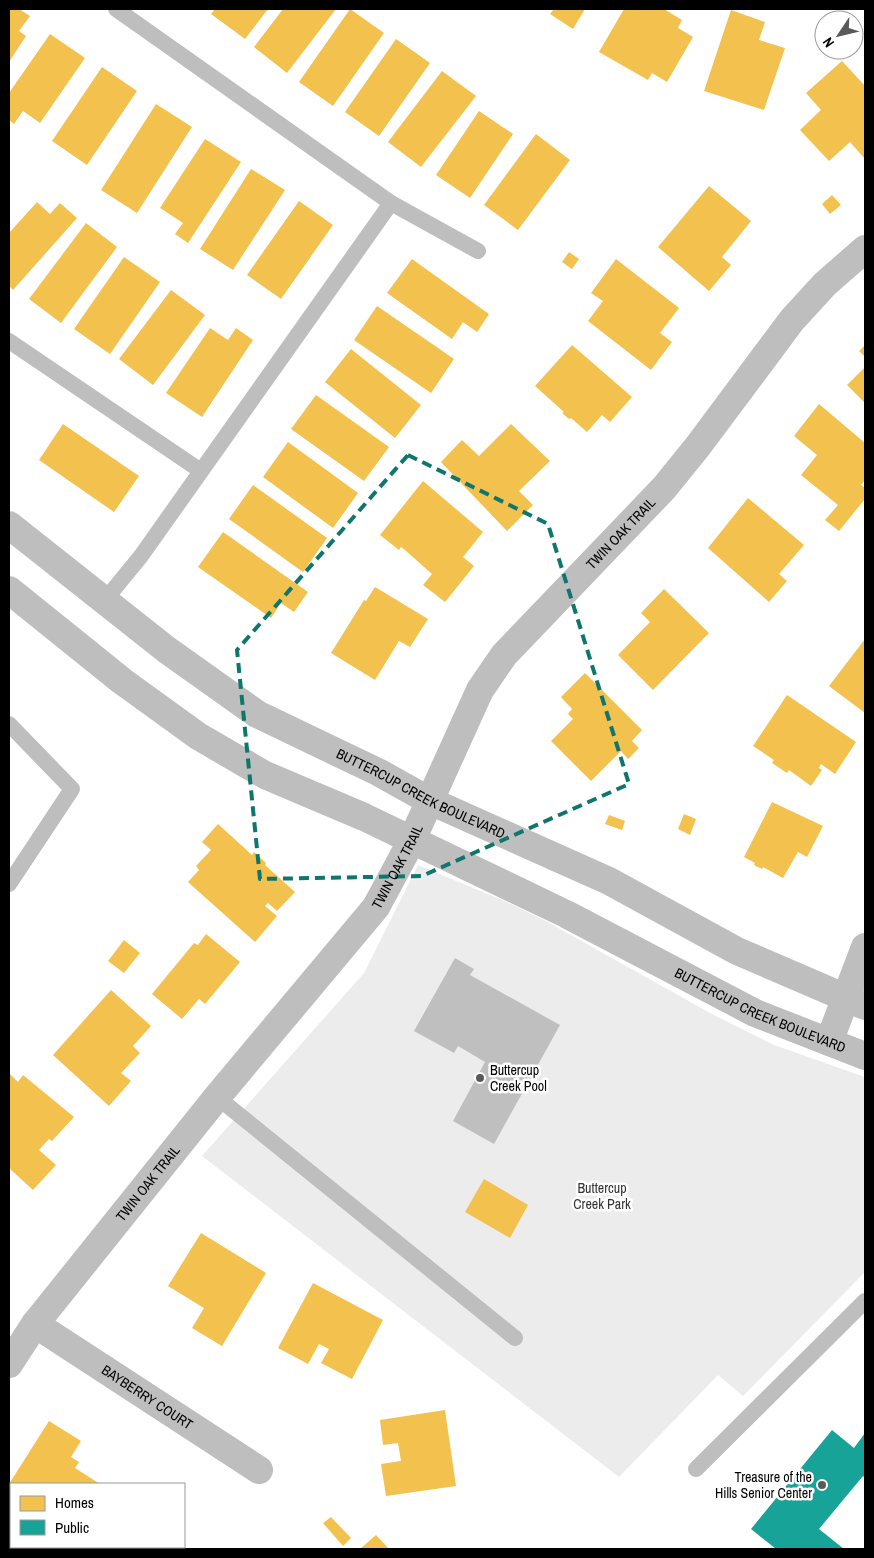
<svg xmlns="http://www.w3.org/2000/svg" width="874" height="1558" font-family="'Archivo Narrow',sans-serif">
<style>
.park{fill:#ececec}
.water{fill:#bfbfbf}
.homes{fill:#f2c14e}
.public{fill:#17a398}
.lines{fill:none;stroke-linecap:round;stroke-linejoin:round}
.service{stroke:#bebebe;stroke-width:16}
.minor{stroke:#bebebe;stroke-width:28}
.tertiary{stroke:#bebebe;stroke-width:28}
.marked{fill:none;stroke:#0f766e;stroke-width:4;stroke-dasharray:10 6;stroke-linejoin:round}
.poi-dot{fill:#595959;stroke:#fff;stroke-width:2}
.labels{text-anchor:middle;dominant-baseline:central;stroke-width:5;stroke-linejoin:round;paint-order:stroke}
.street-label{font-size:14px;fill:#000;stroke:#fff}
.poi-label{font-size:14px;fill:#000;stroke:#fff;text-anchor:start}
.park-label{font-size:14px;fill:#333;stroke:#fff}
</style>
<rect width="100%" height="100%" fill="#fff"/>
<path class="park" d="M 418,865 L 502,900 L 546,921 L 710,1013 L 774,1045 L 865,1077 L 865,1272 L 743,1396 L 718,1375 L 619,1477 L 202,1156 L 364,973 Z"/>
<path class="water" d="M 455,958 L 474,969 L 470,975 L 560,1025 L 494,1144 L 453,1121 L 485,1062 L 458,1046 L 454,1053 L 414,1031 Z"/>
<path class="homes" d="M 9,9 L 19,9 L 30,16 L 19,31 L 26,36 L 9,62 Z
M 215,9 L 268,9 L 245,39 L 211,14 Z
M 283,9 L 336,9 L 287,73 L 254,47 Z
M 350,9 L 384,33 L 333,106 L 299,82 Z
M 554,9 L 585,9 L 573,29 L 550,14 Z
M 624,9 L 664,9 L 682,20 L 678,28 L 693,37 L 667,82 L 652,73 L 648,80 L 599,52 Z
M 731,10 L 765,22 L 759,40 L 785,48 L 764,110 L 704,91 Z
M 50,34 L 85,58 L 40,123 L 23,111 L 14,124 L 9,120 L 9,93 Z
M 396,39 L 430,63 L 379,136 L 345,112 Z
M 842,61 L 865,86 L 865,159 L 850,142 L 829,161 L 800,130 L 821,110 L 806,93 Z
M 102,67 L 137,91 L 87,165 L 52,141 Z
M 442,71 L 476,96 L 421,167 L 388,142 Z
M 156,104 L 192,127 L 137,213 L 101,190 Z
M 479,111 L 513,134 L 470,198 L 436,175 Z
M 536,134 L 570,160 L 518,230 L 484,205 Z
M 205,139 L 241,162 L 188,243 L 175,234 L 183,223 L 160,208 Z
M 251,169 L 285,190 L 233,270 L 200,249 Z
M 709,186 L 751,221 L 722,257 L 731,265 L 709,291 L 658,247 Z
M 832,195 L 841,205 L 830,214 L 822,204 Z
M 299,201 L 333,225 L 281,299 L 247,275 Z
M 37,202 L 50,214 L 60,203 L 77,218 L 13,290 L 9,286 L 9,233 Z
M 86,223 L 117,247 L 61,323 L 29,299 Z
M 569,252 L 579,259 L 572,269 L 562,262 Z
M 124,257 L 160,282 L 110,354 L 74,329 Z
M 412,259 L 489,314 L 477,332 L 463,322 L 452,339 L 387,293 Z
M 616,259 L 679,308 L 660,333 L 672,342 L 651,370 L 588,321 L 603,301 L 591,293 Z
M 171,290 L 205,315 L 153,385 L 119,359 Z
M 377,306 L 454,359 L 431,393 L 354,340 Z
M 210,328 L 228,340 L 236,328 L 253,340 L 202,417 L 166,393 Z
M 572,345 L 632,397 L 610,422 L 602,415 L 587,432 L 571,418 L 569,419 L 562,413 L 564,412 L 535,386 Z
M 865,345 L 865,357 L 859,351 Z
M 351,349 L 421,405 L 395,438 L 325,382 Z
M 865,367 L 865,403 L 847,385 Z
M 316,395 L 389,447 L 364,481 L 291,429 Z
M 819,404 L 865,443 L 865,480 L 861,485 L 865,488 L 865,499 L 839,531 L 825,520 L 838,505 L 801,475 L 817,455 L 794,436 Z
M 63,424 L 139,476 L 114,512 L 39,460 Z
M 511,424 L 550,461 L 519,491 L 533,505 L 507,531 L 441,462 L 462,440 L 479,456 Z
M 288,442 L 358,493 L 333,528 L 263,477 Z
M 423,481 L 483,532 L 463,557 L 474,566 L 445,602 L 423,585 L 432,574 L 405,550 L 401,547 L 399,550 L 380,535 Z
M 253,485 L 327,538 L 303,572 L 229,519 Z
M 748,498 L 804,545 L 779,574 L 787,581 L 769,602 L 708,548 Z
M 223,532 L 308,592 L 294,612 L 281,603 L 271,618 L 198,567 Z
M 375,587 L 428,619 L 410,647 L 399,641 L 375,680 L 331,653 L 364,600 L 366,601 Z
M 664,589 L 709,633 L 653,690 L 618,655 L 650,622 L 641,613 Z
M 865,639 L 865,713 L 829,686 Z
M 585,673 L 642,730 L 632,741 L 639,748 L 628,759 L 621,751 L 591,781 L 551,741 L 573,719 L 568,714 L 572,709 L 561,697 Z
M 787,695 L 856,742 L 835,774 L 821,764 L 819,768 L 822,770 L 811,786 L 789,770 L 787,773 L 772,763 L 774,760 L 753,746 Z
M 772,802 L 823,826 L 807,857 L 798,852 L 783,878 L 763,867 L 762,869 L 754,865 L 755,863 L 744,857 Z
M 684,814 L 696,819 L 690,835 L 678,829 Z
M 609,815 L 625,821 L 622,830 L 605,824 Z
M 218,824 L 252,855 L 254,852 L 266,863 L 265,865 L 295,892 L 277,911 L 268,903 L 265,906 L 277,916 L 255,942 L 188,882 L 199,870 L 196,866 L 211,850 L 202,842 Z
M 206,934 L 240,962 L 205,1004 L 199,999 L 182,1019 L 152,994 L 194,943 L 198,945 Z
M 124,940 L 140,953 L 124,973 L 108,961 Z
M 111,990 L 151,1026 L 133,1046 L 140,1053 L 121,1073 L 131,1081 L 109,1106 L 53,1055 Z
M 9,1073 L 18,1082 L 23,1075 L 74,1117 L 52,1141 L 49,1139 L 39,1150 L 56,1165 L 33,1190 L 9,1168 Z
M 484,1179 L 528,1205 L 510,1238 L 465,1212 Z
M 201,1233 L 266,1273 L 222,1346 L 192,1328 L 204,1308 L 168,1286 Z
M 313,1283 L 383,1320 L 352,1379 L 321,1363 L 329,1349 L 319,1344 L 308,1364 L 278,1348 Z
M 445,1410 L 456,1486 L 386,1496 L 381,1464 L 401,1461 L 398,1443 L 383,1445 L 380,1420 Z
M 49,1421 L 81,1441 L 71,1457 L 79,1462 L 75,1468 L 100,1484 L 11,1484 L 11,1493 L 9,1492 L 9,1484 Z
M 331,1517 L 351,1538 L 343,1546 L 323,1523 Z
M 376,1535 L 389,1549 L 360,1549 Z
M 101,1547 L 171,1547 L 175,1549 L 99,1549 Z"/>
<path class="public" d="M 832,1430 L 854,1448 L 865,1433 L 865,1478 L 863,1476 L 819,1529 L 844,1549 L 776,1549 L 751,1529 Z"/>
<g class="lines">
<path class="service" d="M 391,203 L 478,251
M 9,341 L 201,471
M 105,600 L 141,556 L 391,203 L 116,9
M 9,724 L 72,789 L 9,884
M 217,1097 L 515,1338
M 696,1469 L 865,1301"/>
<g class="minor">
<path d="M 829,1042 L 865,947"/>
<path id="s1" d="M 35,1324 L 259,1470"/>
<path id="s2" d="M 9,1364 L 35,1324 L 217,1097 L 376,907 L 412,840 L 480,690 L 504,655 L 664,488 L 698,446 L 792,320 L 825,284 L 865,249"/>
</g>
<g class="tertiary">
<path id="s3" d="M 9,525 L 167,650 L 257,714 L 378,772 L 430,801 L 609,881 L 737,951 L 865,1006"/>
<path id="s4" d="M 9,590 L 122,681 L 198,736 L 265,775 L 364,817 L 566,914 L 755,1013 L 865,1056"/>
</g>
</g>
<path class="marked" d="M 408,455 L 548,524 L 629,784 L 422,876 L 260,879 L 237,650 Z"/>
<g class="poi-dot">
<circle cx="480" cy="1078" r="5"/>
<circle cx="822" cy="1485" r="5"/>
</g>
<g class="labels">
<g class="street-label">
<text stroke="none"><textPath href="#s2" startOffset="1038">TWIN OAK TRAIL</textPath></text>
<text stroke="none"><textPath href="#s3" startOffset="494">BUTTERCUP CREEK BOULEVARD</textPath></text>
<text stroke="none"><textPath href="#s2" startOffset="632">TWIN OAK TRAIL</textPath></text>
<text stroke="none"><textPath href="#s4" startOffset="865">BUTTERCUP CREEK BOULEVARD</textPath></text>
<text stroke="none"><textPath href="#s2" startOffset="228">TWIN OAK TRAIL</textPath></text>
<text stroke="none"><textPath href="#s1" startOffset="134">BAYBERRY COURT</textPath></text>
</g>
<g class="poi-label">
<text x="490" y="1070">Buttercup<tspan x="490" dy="16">Creek Pool</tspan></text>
<text x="812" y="1477" text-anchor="end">Treasure of the<tspan x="812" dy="16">Hills Senior Center</tspan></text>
</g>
<g class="park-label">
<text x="602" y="1188">Buttercup<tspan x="602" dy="16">Creek Park</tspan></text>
</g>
</g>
<rect width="874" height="1558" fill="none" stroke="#000000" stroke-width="20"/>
<rect x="10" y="1483" width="175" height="65" fill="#ffffff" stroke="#999999"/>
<rect x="20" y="1496" width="25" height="15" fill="#f2c14e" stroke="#999999"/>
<text x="55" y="1508" font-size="15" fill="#000000">Homes</text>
<rect x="20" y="1520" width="25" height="15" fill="#17a398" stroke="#999999"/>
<text x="55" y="1533" font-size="15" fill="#000000">Public</text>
<g transform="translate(839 35) rotate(235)"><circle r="24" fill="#ffffff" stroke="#999999"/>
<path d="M0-4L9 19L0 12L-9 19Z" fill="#595959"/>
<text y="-8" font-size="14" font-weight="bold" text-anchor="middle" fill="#000000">N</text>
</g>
</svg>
